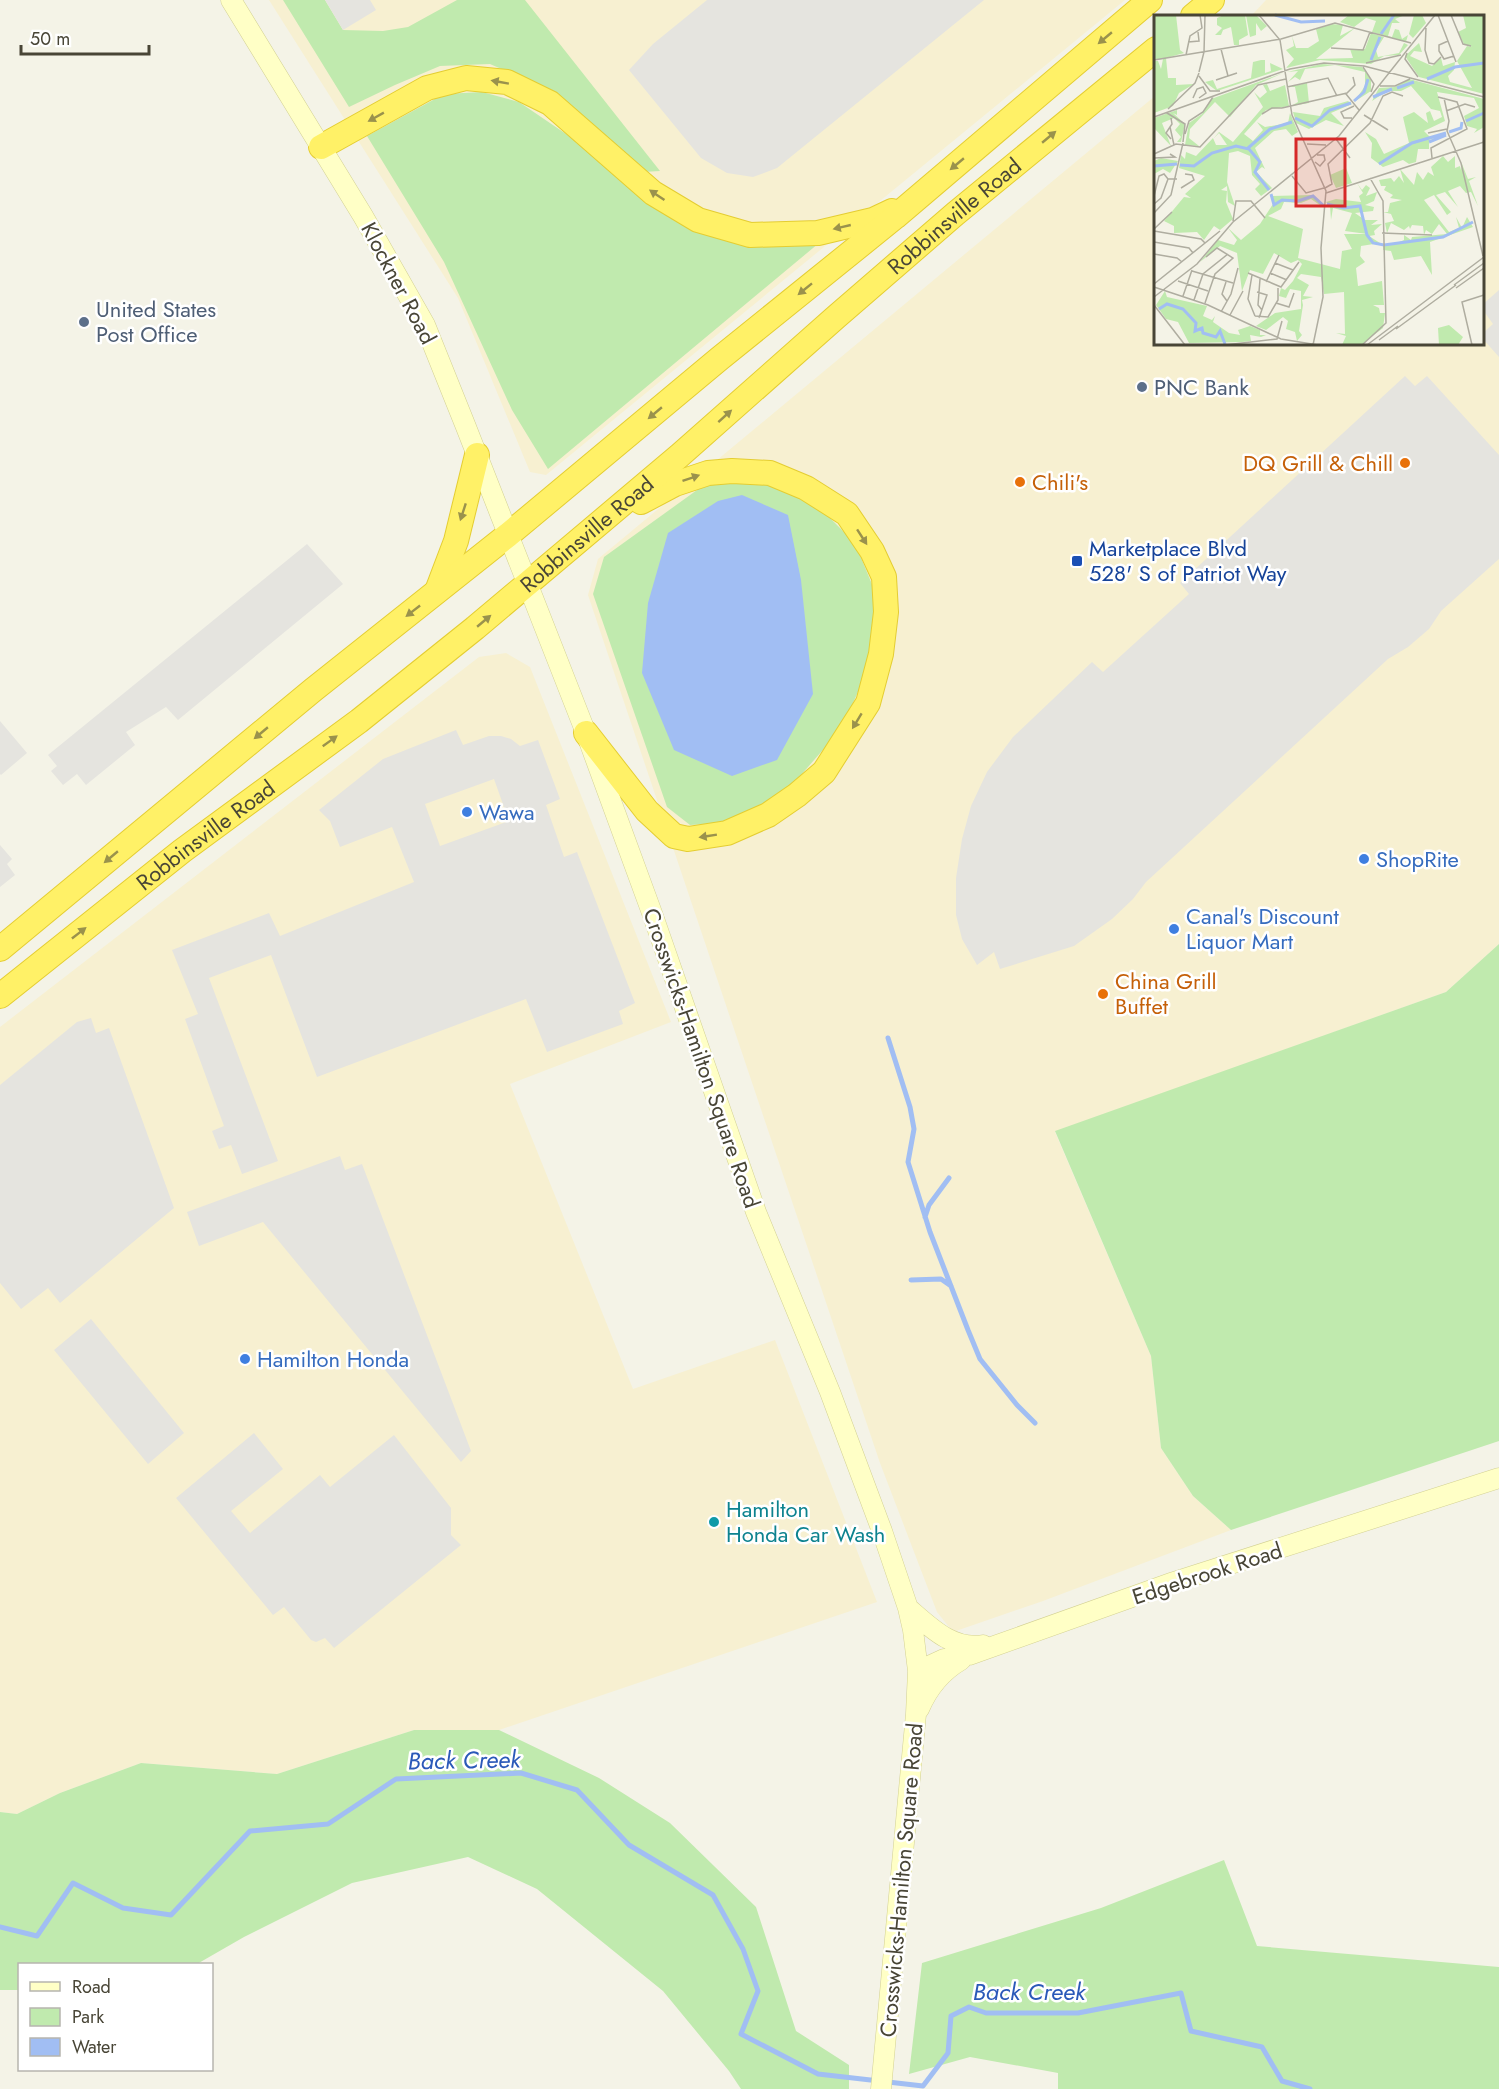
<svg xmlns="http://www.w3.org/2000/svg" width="1499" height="2089" font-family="Jost,sans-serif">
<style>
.commercial{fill:#f7f0d1}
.green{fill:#c0eaae}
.parking{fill:#e5e4df;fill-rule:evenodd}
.water{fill:#a1bef3}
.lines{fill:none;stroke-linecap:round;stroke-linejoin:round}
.stream{stroke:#a1bef3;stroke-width:5}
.secondary-casing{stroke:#d3d193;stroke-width:21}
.highway-casing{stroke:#e4cd32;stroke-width:26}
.secondary{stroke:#ffffc6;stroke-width:20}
.highway{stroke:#fff167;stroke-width:24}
.oneway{fill:#9a924c}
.service-dot{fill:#5c6f8a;stroke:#fff;stroke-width:2}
.food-dot{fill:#e8710a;stroke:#fff;stroke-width:2}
.transit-dot{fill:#1a4fb4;stroke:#fff;stroke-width:2}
.shop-dot{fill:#3f7fe0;stroke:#fff;stroke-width:2}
.culture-dot{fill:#0f9aa8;stroke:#fff;stroke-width:2}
.labels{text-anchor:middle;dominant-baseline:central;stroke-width:5;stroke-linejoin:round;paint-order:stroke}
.street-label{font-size:22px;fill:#484536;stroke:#fff}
.service-label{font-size:22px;fill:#4e5e75;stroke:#fff;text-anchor:start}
.food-label{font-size:22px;fill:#c56008;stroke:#fff;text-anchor:start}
.transit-label{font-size:22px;fill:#164399;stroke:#fff;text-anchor:start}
.shop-label{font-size:22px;fill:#366cbe;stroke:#fff;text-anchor:start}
.culture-label{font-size:22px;fill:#0d838f;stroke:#fff;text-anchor:start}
.water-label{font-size:24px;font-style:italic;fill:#2a59b8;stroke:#fff}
.inset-river{fill:none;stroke:#a1bef3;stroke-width:3}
.inset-road{fill:none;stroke:#afada0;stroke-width:1.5}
.view{fill:#d62828;fill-opacity:0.15;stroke:#d62828;stroke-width:3}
.inset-edge{fill:none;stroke:#484536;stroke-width:3}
</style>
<rect width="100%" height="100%" fill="#f4f3e7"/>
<path class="commercial" d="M 269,0 L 1125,0 L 546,475 L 530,472 L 458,298 Z
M 1266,0 L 1499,0 L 1499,944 L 1446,992 L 1055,1132 L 1151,1356 L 1161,1448 L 1193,1496 L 1231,1530 L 1043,1601 L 953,1632 L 937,1612 L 880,1463 L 588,595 L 598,559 L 1155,96 L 1156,344 L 1482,344 L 1482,16 L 1251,16 Z
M 506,653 L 530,667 L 671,1022 L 510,1084 L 633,1389 L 775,1340 L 877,1602 L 499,1730 L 414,1730 L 277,1774 L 141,1763 L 60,1793 L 17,1814 L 0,1812 L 0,1027 L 479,657 Z"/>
<path class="green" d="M 283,0 L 325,0 L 343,30 L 383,31 L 408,27 L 457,0 L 525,0 L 660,171 L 643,172 L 543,87 L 490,64 L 440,66 L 395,85 L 349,107 Z
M 482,92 L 519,102 L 572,138 L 621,181 L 663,213 L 736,239 L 819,243 L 548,469 L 512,410 L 444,262 L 367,136 L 444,94 Z
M 758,481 L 818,506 L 855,543 L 876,594 L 872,660 L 842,728 L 787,791 L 725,823 L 690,825 L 667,807 L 593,594 L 604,557 L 704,485 Z
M 1499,944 L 1499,1441 L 1231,1530 L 1193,1496 L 1161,1448 L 1151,1356 L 1055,1131 L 1446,992 Z
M 414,1730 L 499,1730 L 599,1778 L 670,1823 L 756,1907 L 796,2031 L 849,2065 L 849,2089 L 741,2089 L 729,2071 L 663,1991 L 537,1889 L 468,1857 L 352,1883 L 244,1937 L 197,1964 L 20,1964 L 19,1990 L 0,1990 L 0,1812 L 17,1814 L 60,1793 L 141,1763 L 277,1774 Z
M 1224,1860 L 1257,1946 L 1499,1967 L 1499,2089 L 1058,2089 L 1058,2073 L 970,2057 L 909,2074 L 922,1963 L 1101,1908 Z"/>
<path class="parking" d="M 325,0 L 370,0 L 376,10 L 343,30 Z
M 707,0 L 984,0 L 777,168 L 753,177 L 727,173 L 701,158 L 629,70 L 653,44 Z
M 1499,290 L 1499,357 L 1483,339 L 1483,333 L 1493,324 L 1483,310 L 1482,305 Z
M 1405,376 L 1415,386 L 1427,376 L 1499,455 L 1499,559 L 1441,611 L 1429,629 L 1408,647 L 1388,659 L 1146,882 L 1133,899 L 1112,919 L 1074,946 L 1000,969 L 994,952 L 977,965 L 962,939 L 956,915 L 956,878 L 962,839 L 971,806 L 987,772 L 1013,737 L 1092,662 L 1103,672 L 1189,594 L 1180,583 Z
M 307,544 L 343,584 L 178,720 L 166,707 L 126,732 L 135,745 L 86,785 L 77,774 L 63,785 L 51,771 L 57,766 L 48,755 Z
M 0,721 L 27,753 L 1,775 L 0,774 Z
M 456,730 L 463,745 L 489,736 L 501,736 L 511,739 L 520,746 L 538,740 L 560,799 L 546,805 L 564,857 L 577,852 L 635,1003 L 619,1011 L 623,1024 L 547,1052 L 526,999 L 317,1077 L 271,955 L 209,978 L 278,1161 L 242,1174 L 231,1145 L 219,1149 L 212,1131 L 224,1126 L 185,1019 L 198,1014 L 172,950 L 269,913 L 280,936 L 414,882 L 392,827 L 340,847 L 330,821 L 319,810 L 383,759 ZM 494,779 L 509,821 L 440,846 L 425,804 Z
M 0,845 L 12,859 L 7,864 L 15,875 L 0,887 Z
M 91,1018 L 96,1033 L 109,1028 L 174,1208 L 60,1303 L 48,1288 L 21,1309 L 0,1283 L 0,1085 L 77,1022 Z
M 340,1156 L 345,1170 L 362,1164 L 471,1451 L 461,1462 L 263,1222 L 199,1246 L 187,1212 Z
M 91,1319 L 184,1433 L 148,1464 L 54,1350 Z
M 254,1433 L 283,1469 L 231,1511 L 250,1533 L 320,1475 L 330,1487 L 394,1435 L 451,1508 L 451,1535 L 461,1545 L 334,1648 L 325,1638 L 316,1642 L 311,1640 L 284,1607 L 273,1615 L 176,1498 Z"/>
<path class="water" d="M 742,495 L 788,515 L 801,580 L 813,694 L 777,760 L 732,776 L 674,750 L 642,673 L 648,603 L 668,533 L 718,501 Z"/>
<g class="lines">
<path class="stream" d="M 888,1038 L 910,1107 L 914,1129 L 908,1162 L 930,1232 L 968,1330 L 980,1359 L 1017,1405 L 1035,1423
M 925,1217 L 929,1205 L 949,1178
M 911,1280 L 941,1279 L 951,1286
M 0,1927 L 37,1936 L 73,1883 L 123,1908 L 171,1915 L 250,1831 L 328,1824 L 396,1779 L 521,1773 L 577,1790 L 629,1845 L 713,1895 L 743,1949 L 758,1991 L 741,2034 L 818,2074 L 923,2086 L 948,2053 L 951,2016 L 969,2007 L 986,2013 L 1078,2013 L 1181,1993 L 1191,2031 L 1262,2047 L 1282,2081 L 1310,2089"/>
<g class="secondary-casing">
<path id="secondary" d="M 231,0 L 363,216 L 425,325 L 466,427 L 586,733 L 652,913 L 756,1212 L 830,1392 L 882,1531 L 908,1608 L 913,1630 L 918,1671 L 916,1714 L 881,2089
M 908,1608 C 930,1627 952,1650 983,1645
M 918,1671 L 944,1659 L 969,1655 L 1174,1582 L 1499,1478
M 919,1709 C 928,1688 942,1671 961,1660"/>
</g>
<g class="highway-casing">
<g id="highway">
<path d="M 1193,16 L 1212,0"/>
<path d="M 321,147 L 427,88 L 466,78 L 507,82 L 550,103 L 653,193 L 698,220 L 750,235 L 818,233 L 873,220 L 892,211"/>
<path d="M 437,591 L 456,541 L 477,455"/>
<path d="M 586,733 L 647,811 L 674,836 L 688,839 L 727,833 L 768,815 L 797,795 L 824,772 L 868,703 L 881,654 L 886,612 L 884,577 L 872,551 L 847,514 L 806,488 L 770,473 L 732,471 L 708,473 L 675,484 L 641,502"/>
<path d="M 0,949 L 313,690 L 508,535 L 719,359 L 895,217 L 1150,0"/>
<path id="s1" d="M 0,996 L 182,851 L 359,721 L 475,628 L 679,456 L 836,317 L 955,214 L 1156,49"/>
</g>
</g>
<use href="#secondary" class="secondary"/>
<use href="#highway" class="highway"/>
</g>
<defs><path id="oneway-solid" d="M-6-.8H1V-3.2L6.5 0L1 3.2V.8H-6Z" transform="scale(1.5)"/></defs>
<g class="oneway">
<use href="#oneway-solid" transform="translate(1105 38) rotate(140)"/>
<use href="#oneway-solid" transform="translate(500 82) rotate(-170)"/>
<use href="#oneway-solid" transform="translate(376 117) rotate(151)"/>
<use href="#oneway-solid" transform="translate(1049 137) rotate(-40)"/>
<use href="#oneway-solid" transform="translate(957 164) rotate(140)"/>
<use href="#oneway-solid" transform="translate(657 195) rotate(-146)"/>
<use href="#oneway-solid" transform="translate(842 227) rotate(167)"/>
<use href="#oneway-solid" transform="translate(805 289) rotate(141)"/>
<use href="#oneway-solid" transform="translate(655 413) rotate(140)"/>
<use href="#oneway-solid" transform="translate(725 416) rotate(-42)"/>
<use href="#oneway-solid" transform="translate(691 478) rotate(-19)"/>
<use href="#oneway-solid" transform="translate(463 512) rotate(108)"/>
<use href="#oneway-solid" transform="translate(862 537) rotate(57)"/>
<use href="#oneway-solid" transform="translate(413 611) rotate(142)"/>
<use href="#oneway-solid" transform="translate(484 621) rotate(-40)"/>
<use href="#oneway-solid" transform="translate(857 721) rotate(121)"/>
<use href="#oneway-solid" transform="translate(261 733) rotate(140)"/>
<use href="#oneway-solid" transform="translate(330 741) rotate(-36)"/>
<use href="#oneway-solid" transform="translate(708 836) rotate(171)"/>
<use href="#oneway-solid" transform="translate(111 857) rotate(140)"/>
<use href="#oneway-solid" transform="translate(79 933) rotate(-38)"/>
</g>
<g class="service-dot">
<circle cx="84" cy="322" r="6"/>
<circle cx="1142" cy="387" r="6"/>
</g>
<g class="food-dot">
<circle cx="1405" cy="463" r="6"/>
<circle cx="1020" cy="482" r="6"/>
<circle cx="1103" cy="994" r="6"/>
</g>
<rect class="transit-dot" x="1071" y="555" width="12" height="12" rx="3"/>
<g class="shop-dot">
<circle cx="467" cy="812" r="6"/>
<circle cx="1364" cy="859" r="6"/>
<circle cx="1174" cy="929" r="6"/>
<circle cx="245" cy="1359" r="6"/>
</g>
<circle class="culture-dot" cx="714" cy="1522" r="6"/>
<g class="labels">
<g class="street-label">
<text stroke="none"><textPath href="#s1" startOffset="1233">Robbinsville Road</textPath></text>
<text transform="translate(399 283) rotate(62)">Klockner Road</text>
<text stroke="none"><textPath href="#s1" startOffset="747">Robbinsville Road</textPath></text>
<text stroke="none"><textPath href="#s1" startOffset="261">Robbinsville Road</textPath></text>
<text transform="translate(702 1058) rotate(71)">Crosswicks-Hamilton Square Road</text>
<text transform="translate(1207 1573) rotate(-18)">Edgebrook Road</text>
<text transform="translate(901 1880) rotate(-85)">Crosswicks-Hamilton Square Road</text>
</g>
<g class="service-label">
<text x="96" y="309">United States<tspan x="96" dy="25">Post Office</tspan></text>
<text x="1154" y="387">PNC Bank</text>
</g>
<g class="food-label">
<text x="1393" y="463" text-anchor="end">DQ Grill &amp; Chill</text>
<text x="1032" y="482">Chili's</text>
<text x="1115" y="981">China Grill<tspan x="1115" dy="25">Buffet</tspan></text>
</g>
<g class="transit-label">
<text x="1089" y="548">Marketplace Blvd<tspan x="1089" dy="25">528' S of Patriot Way</tspan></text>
</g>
<g class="shop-label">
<text x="479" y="812">Wawa</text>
<text x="1376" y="859">ShopRite</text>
<text x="1186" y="916">Canal's Discount<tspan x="1186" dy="25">Liquor Mart</tspan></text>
<text x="257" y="1359">Hamilton Honda</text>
</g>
<g class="culture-label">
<text x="726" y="1509">Hamilton<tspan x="726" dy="25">Honda Car Wash</tspan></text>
</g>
<g class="water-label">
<text transform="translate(464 1760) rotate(-1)">Back Creek</text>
<text x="1029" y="1991">Back Creek</text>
</g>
</g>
<g transform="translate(1154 15)">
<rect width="330" height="330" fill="#f4f3e7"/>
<path d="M 0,0 L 22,0 L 26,35 L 30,38 L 12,43 L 14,63 L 22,63 L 22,70 L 40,69 L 25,78 L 19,91 L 0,98 L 0,46 L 4,46 L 7,54 L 9,44 L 0,45 ZM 70,0 L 91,0 L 94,20 L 85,25 L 85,30 L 80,30 L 77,12 L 69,15 L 67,20 L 61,20 L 68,13 L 63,10 L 63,3 ZM 92,0 L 102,0 L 113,11 L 107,16 L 102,8 L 102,20 L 96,22 ZM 195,0 L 251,0 L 241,4 L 246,8 L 238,8 L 234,21 L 238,22 L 241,14 L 245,15 L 248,24 L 254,20 L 252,27 L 218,17 L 222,6 L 212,3 L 200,12 L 186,7 ZM 260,0 L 268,0 L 272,8 L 259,23 L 255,19 ZM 309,0 L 330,0 L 330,79 L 265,62 L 251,41 L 265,28 L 268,37 L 260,36 L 256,41 L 278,51 L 287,43 L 289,51 L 301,47 L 300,55 L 294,61 L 296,67 L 318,73 L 303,46 L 313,31 L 318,32 L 310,29 L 304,17 L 312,13 ZM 177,9 L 189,10 L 186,21 L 201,13 L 162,44 L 199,43 L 196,34 L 211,34 L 217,18 L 230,22 L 222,35 L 224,42 L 245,38 L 250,28 L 254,30 L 245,40 L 230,41 L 217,49 L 166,45 L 132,53 L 140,44 L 132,35 L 140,31 L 138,21 L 142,33 L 154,33 L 165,26 L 162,14 ZM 107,45 L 111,45 L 111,58 L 117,56 L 116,48 L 129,54 L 63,76 L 51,67 L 59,65 L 63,74 L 97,63 L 99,47 ZM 168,49 L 208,52 L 217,65 L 217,76 L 200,87 L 211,71 L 211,57 L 181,50 L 151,54 L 146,65 L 141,62 L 134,67 L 144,56 L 133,57 ZM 129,58 L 102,70 L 76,102 L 61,87 L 36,114 L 35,123 L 45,131 L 31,130 L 35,108 L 48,99 L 57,84 ZM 255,64 L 330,84 L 330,112 L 320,118 L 323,114 L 313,111 L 310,101 L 325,93 L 320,83 L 283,77 L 291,106 L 270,116 L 276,122 L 292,119 L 275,125 L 275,134 L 264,134 L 262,147 L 255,149 L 249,145 L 229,152 L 217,143 L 218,128 L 211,117 L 222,124 L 230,139 L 255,128 L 249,102 L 260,97 L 274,108 L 272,98 L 276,96 L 280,106 L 288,102 L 286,96 L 277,94 L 257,71 L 247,76 L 233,76 L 218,86 L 225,73 L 241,72 ZM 153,68 L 155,88 L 137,91 L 144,87 L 141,72 L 135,72 ZM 113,69 L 116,76 L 131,70 L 135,91 L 112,95 L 90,119 L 99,126 L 109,115 L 103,107 L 111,112 L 134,108 L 136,98 L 144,117 L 138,121 L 132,114 L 120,116 L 101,133 L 111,154 L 108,152 L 102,157 L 118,173 L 107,181 L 101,174 L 106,169 L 98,160 L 96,141 L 84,136 L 75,138 L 73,167 L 81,191 L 74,187 L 73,171 L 67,175 L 73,176 L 72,187 L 79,204 L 66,215 L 60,211 L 50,225 L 43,217 L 20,218 L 20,211 L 10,206 L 30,182 L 37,183 L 31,179 L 51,161 L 25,153 L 27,140 L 31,144 L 32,137 L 42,141 L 59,123 L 62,130 L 73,130 L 65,118 L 60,123 L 65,117 L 79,127 L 109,92 L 100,77 L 106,83 L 113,77 L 109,70 ZM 194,86 L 198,89 L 177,98 L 190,111 L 172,105 L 155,114 L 142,108 L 139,97 L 166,101 L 170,93 ZM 23,95 L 23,100 L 19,98 L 31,109 L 27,127 L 23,127 L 27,122 L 21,115 L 26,109 L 20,103 L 8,108 L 17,131 L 0,113 L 0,103 ZM 289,141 L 294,147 L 301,141 L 301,153 L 306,151 L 307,155 L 308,149 L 314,164 L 322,162 L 315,166 L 324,191 L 317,177 L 312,178 L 306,171 L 294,176 L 304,192 L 291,177 L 282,180 L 297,197 L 293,200 L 280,180 L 270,185 L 295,217 L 305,213 L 302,202 L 308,213 L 313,202 L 319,212 L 276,227 L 278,260 L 267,241 L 240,245 L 237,236 L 229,235 L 229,230 L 243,228 L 250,225 L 250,220 L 257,225 L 258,222 L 293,219 L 285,209 L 278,219 L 272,215 L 270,220 L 269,211 L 258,210 L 256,214 L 255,211 L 250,215 L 237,208 L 233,218 L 231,208 L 240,206 L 237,199 L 229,197 L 234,197 L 236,188 L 248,185 L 236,183 L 239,180 L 230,175 L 232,171 L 227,171 L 225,165 L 237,163 L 240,167 L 245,161 L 250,168 L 246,154 L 260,170 L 263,157 L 269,165 L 274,157 L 280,161 L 277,152 ZM 7,143 L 24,146 L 16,158 L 9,154 L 0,159 L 0,146 ZM 192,153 L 198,168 L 182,173 L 176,160 ZM 203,168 L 208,175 L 212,170 L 216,173 L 212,181 L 223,177 L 220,186 L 211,190 L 220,192 L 219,196 L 201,198 L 211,205 L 224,205 L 217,210 L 228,209 L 220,216 L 221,220 L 215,221 L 226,228 L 207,231 L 206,241 L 211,247 L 202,253 L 204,271 L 228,266 L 230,290 L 219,290 L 225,293 L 226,298 L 231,298 L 229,313 L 207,330 L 188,330 L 192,321 L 182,318 L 191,319 L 190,277 L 170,279 L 167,262 L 147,259 L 143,263 L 155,270 L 149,281 L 159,282 L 148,285 L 149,290 L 145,316 L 148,320 L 143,326 L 141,317 L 132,314 L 134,306 L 129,302 L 112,315 L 102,311 L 121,298 L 147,294 L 147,276 L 136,274 L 132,283 L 125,281 L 127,273 L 131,275 L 139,266 L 148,249 L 144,245 L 137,248 L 120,238 L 109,259 L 96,255 L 88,276 L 83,238 L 66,231 L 46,247 L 64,225 L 80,230 L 83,225 L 74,213 L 87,225 L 106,209 L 119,189 L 118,181 L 158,180 L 170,193 L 157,184 L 147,188 L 130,187 L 127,194 L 114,201 L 149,214 L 144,243 L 186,254 L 188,236 L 198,234 L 190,219 L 213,219 L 191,216 L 198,198 L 179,193 L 177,205 L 176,191 L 172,187 L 182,184 L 207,187 L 205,181 L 209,178 ZM 11,276 L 13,282 L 53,291 L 49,301 L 58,305 L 61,301 L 59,307 L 75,318 L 86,320 L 84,315 L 96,311 L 106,315 L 106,320 L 112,320 L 107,322 L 96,320 L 97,326 L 88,327 L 35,328 L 24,307 L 12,304 L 2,290 ZM 295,310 L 309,322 L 304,330 L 285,330 L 284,313 Z" fill="#c0eaae"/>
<path class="inset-river" d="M 121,0 L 147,7 L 171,6M 227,19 L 240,0M 217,45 L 226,22M 273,64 L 301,52 L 330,48M 243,73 L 260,67M 219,82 L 238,74M 200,86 L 210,77 L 214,64M 141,103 L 158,111 L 176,95 L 197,88M 312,106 L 330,98M 295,117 L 307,113 L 308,107M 275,127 L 292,120M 94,133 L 116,114 L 138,107M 225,149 L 258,128 L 292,118M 26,150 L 40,151 L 58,138 L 82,131 L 95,134 L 106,147 L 101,157 L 115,175M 0,151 L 23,149M 117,179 L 120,190 L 128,185 L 144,186 L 159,181 L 170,191M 173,189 L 190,193 L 206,191 L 213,220 L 219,228 L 230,230 L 289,222 L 319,207M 5,294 L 13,289 L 29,294 L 42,308 L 41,316 L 48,313 L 49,318 L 62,322 L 66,316 L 71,329"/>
<path class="inset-road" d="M 105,0 L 126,25 L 138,100 L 172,176 L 167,233 L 169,282 L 159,330M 144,0 L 165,0M 284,0 L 302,47M 297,0 L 309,29 L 317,31M 272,13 L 271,35 L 275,48 L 280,49 L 287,42M 294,26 L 285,30 L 285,36 L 290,44 L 300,41M 34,27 L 45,26 L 44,17M 177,33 L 209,35 L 216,17M 67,34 L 74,61M 253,38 L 251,44 L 264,62M 32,40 L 36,21 L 48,13 L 46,0M 0,45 L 127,24 L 181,8 L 257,28M 212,48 L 247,40M 209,52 L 220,69 L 217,77M 45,57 L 50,37 L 51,0M 45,61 L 56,76 L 66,76M 62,65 L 83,58M 226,71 L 241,71 L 256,64M 133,72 L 174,63 L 183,81M 192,79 L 205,95M 39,83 L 43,74 L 49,72 L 52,78 L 45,83M 290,83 L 295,106 L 293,116 L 307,148 L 329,241M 128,93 L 193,78 L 201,70 L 199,62M 14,94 L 41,68 L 45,58M 292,96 L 311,89 L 321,92M 13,98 L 31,109 L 29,127M 108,99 L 118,93 L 128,93M 210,100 L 234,115M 0,102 L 136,54 L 170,48 L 210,51 L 330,82M 17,103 L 18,109 L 12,118 L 17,124M 198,103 L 190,103 L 187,97 L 200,91M 16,112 L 20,130M 274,118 L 293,114M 31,119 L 35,106 L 49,97 L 59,82M 182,124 L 196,143M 153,129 L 172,130M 0,139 L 22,129 L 46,132 L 104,70 L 132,64M 0,143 L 21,142 L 16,139M 278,143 L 277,133 L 313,114 L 303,87 L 284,82M 161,147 L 166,151 L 171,145 L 170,140 L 163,140M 138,161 L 152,178 L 170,173M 27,173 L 40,165 L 38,160 L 31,159M 171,173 L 178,169 L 174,149 L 216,108 L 229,81 L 238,77 L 249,81M 172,178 L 330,127M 0,181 L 5,161 L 10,159 L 14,164M 0,189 L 7,183 L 14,164 L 23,164M 0,198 L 17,180 L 29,128M 79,206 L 82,186 L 97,186 L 111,203M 0,214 L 18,197M 0,216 L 47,224 L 51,228M 228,218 L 278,220M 0,227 L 35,233 L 39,238M 0,239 L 23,243 L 28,247M 121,248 L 139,255M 38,256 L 79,268M 94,258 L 127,272 L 145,247M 116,258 L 133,265M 98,260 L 94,284 L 101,301M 106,264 L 104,290 L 108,295M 24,266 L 54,276M 72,267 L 68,279 L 73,286M 112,267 L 125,240M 0,269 L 66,216M 300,270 L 330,248M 0,272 L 54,290 L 127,324 L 164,330M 302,273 L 330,253M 103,277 L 113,280 L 105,303M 29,281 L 38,255M 0,282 L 43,249 L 79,207 L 185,121 L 281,0M 40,285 L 49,259 L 74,239M 51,288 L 61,259 L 79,243 L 63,233 L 52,242M 122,288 L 135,292 L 140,278M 0,290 L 31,330M 67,297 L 77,279 L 84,253M 76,300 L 89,276M 101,301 L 114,302 L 124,285 L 124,273M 242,314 L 302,270M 225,325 L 244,311M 71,330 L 123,324 L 128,306M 208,330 L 232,308 L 229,186 L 216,163M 213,330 L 330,242M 318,330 L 308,287 L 330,280"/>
<path class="view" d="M 142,124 L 191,124 L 191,191 L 142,191 Z"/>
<rect width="330" height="330" class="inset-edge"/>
</g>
<rect x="18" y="1963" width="195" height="108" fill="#ffffff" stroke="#b6b5af" stroke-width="1.5"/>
<rect x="30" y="1982" width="30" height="9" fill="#ffffc6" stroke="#b6b5af" stroke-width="1.5"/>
<text x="72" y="1993" font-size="18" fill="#484536">Road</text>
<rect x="30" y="2008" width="30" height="18" fill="#c0eaae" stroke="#b6b5af" stroke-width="1.5"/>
<text x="72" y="2023" font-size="18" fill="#484536">Park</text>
<rect x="30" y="2038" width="30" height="18" fill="#a1bef3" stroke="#b6b5af" stroke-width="1.5"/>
<text x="72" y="2053" font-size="18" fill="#484536">Water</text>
<path d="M21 45v9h128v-9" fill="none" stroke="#484536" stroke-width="3"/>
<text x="30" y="45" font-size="18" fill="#484536" stroke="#ffffff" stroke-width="4.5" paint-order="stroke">50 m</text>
</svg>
